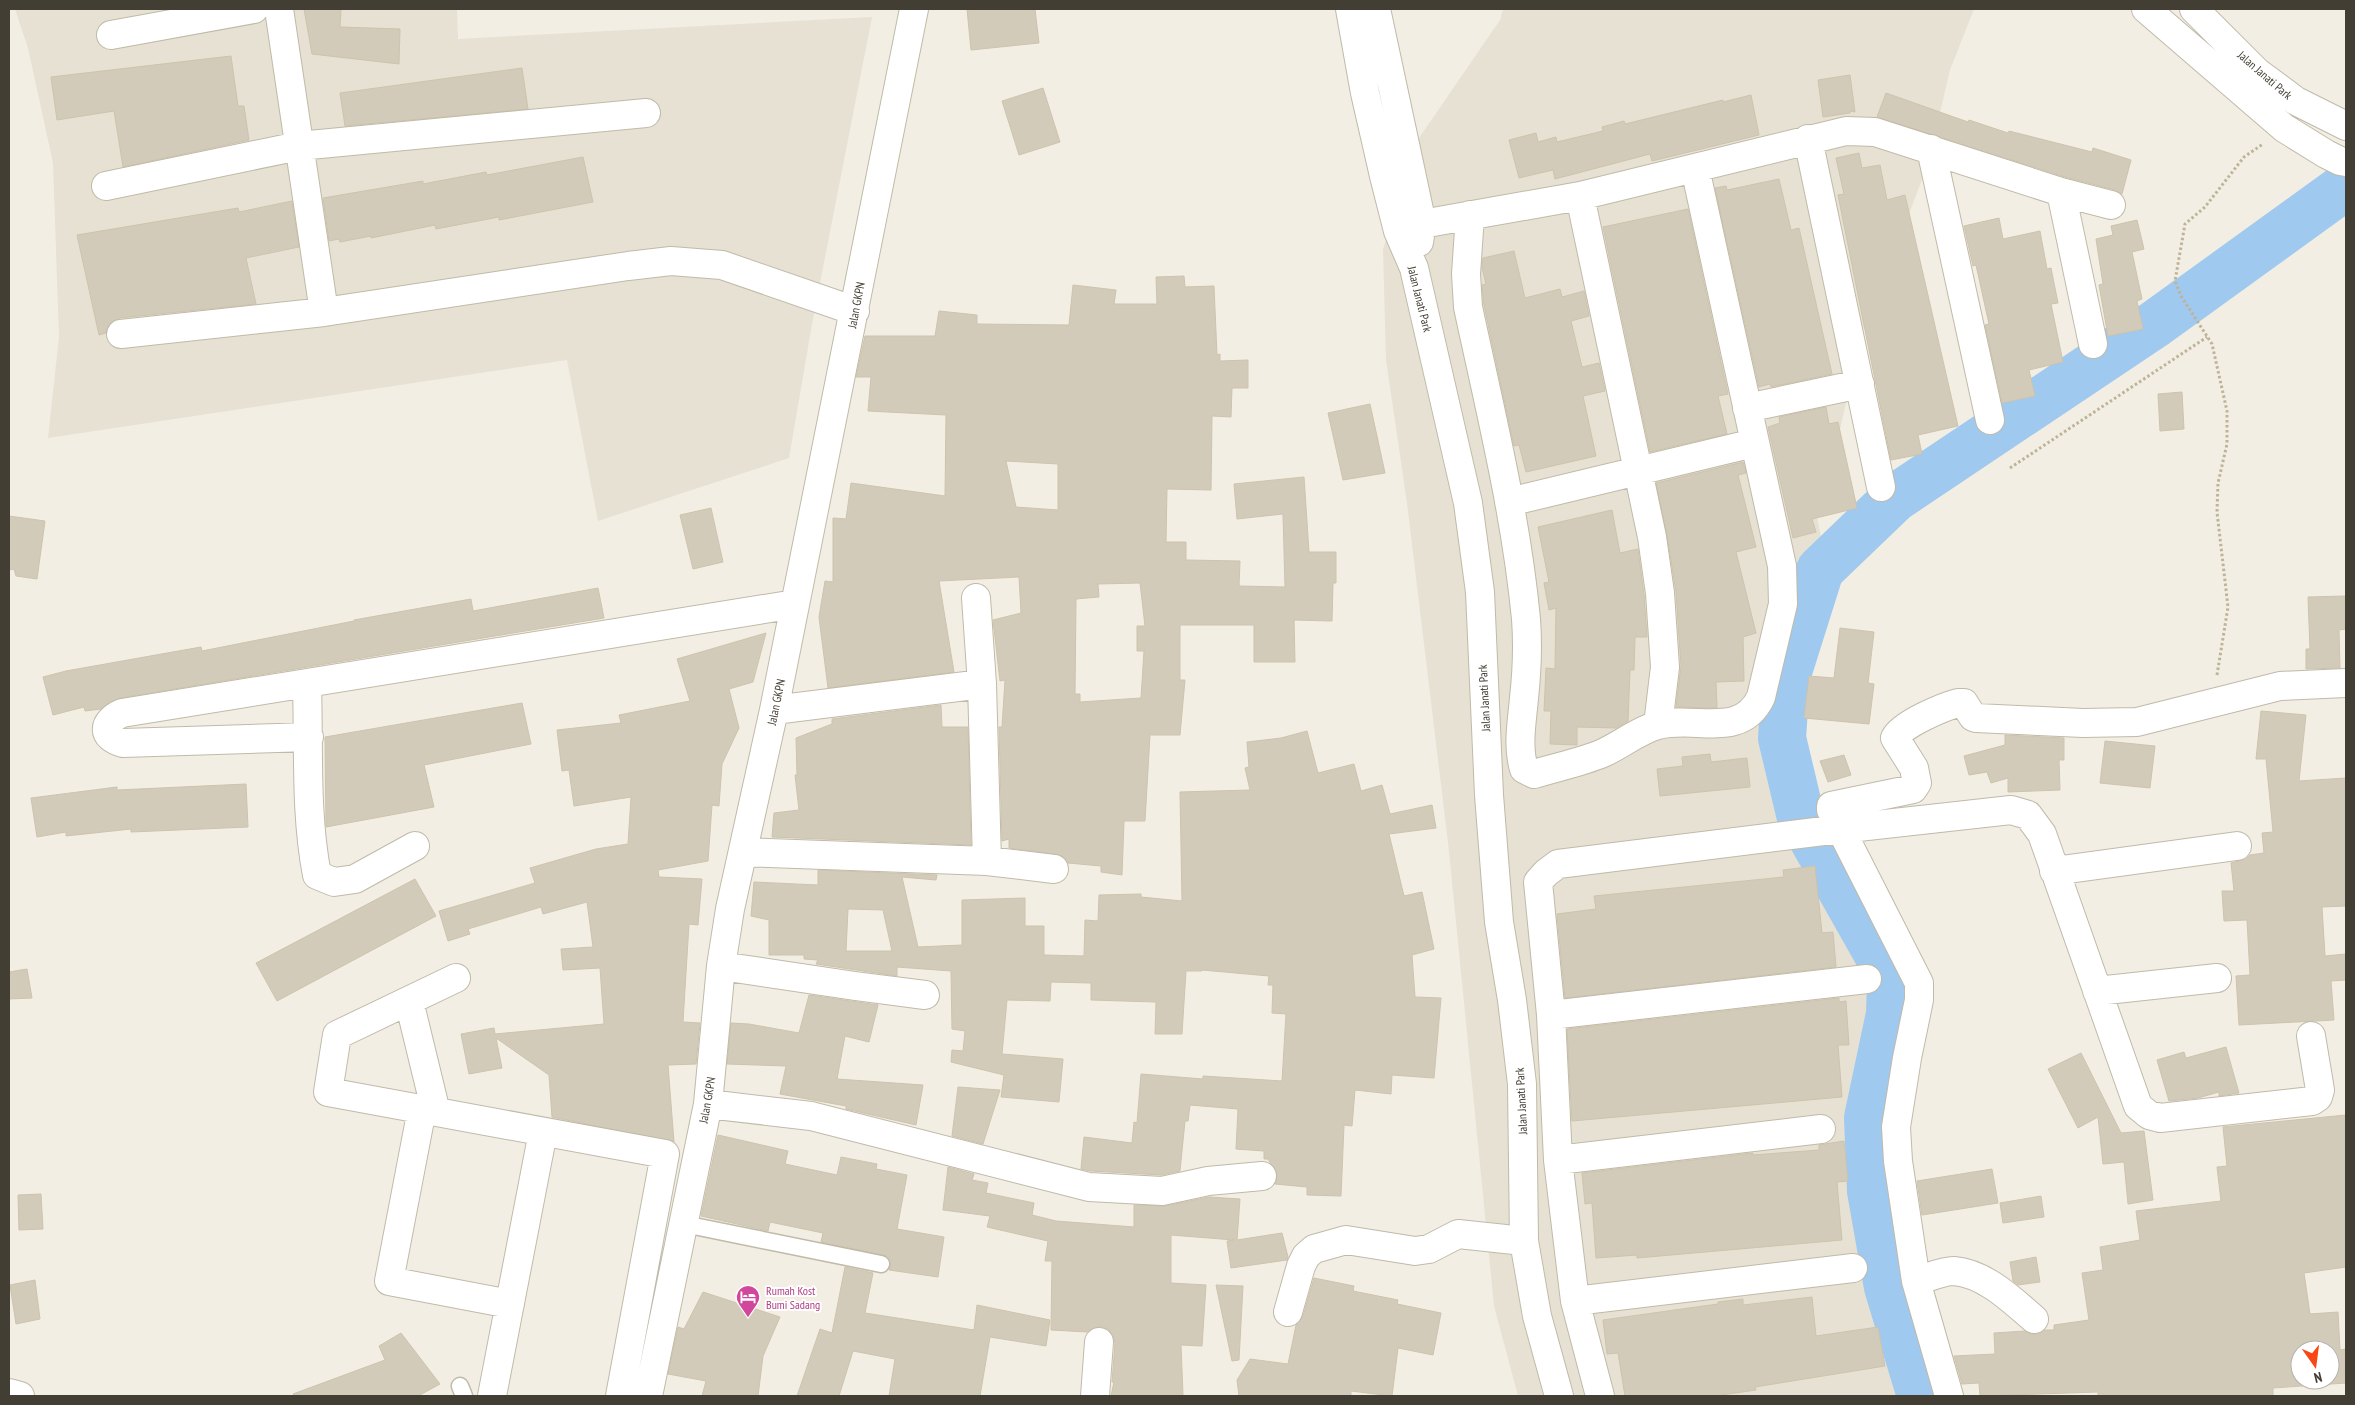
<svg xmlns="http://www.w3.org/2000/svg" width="2355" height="1405" font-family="'PT Sans Narrow',sans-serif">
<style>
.residential{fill:#e6e1d2}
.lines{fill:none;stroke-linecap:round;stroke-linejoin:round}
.river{stroke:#9fc9ef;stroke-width:48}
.building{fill:#d3cbb9;stroke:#cec3ac;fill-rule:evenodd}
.lane-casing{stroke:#c0baa9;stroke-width:19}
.street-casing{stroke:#c0baa9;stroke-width:30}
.path{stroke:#beb398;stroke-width:3;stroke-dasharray:2.5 2.5;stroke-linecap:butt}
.lane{stroke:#fff;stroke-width:16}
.street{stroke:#fff;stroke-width:28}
.labels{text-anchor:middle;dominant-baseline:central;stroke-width:4;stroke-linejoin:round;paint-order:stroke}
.street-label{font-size:12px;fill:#433e34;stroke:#fff}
.hotel-label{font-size:12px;fill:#b23c85;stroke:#fff;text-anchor:start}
</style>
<rect width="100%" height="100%" fill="#f2eee3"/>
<path class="residential" d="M 15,9 L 457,9 L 458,39 L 872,17 L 812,324 L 789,458 L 598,521 L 567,360 L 48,438 L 59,337 L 53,163 L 28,48 Z
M 1503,9 L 1974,9 L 1950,70 L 1928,164 L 1902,232 L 1875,280 L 1836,446 L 1816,511 L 1821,537 L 1799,567 L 1774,665 L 1766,710 L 1763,751 L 1784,803 L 1798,849 L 1867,960 L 1878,994 L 1852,1128 L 1868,1282 L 1898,1396 L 1518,1396 L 1494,1306 L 1449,851 L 1407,503 L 1386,360 L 1383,249 L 1419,138 L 1500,20 Z"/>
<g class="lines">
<path class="river" d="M 1921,1396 L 1888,1287 L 1871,1191 L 1868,1118 L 1890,1014 L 1891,983 L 1884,965 L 1801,818 L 1782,738 L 1786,678 L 1820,570 L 1895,498 L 2155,324 L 2346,186"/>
</g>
<path class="building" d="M 304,9 L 341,9 L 340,27 L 400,29 L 399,64 L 312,54 Z
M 967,9 L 1035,9 L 1039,43 L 971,50 Z
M 231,56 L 238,106 L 244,106 L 249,140 L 123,167 L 114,111 L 57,120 L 51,77 Z
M 522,68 L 528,109 L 345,126 L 340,93 Z
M 1850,75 L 1855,112 L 1850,111 L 1850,113 L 1823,117 L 1818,80 Z
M 1043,88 L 1060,142 L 1019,155 L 1002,101 Z
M 1886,93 L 1968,122 L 1969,120 L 2008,133 L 2009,131 L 2092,152 L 2093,148 L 2131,160 L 2122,194 L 2115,190 L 2065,177 L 1877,117 Z
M 1751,95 L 1759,135 L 1652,161 L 1650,154 L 1555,179 L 1553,170 L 1519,178 L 1509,140 L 1536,133 L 1538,142 L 1556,137 L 1557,142 L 1603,131 L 1602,127 L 1624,121 L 1625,124 L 1723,100 L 1723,102 Z
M 1859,153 L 1862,168 L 1880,165 L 1887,200 L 1905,195 L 1958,426 L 1918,435 L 1922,454 L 1891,460 L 1838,195 L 1844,194 L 1836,158 Z
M 583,157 L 593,202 L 499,220 L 499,217 L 436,229 L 435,225 L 371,238 L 371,236 L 340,242 L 339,239 L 329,241 L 323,198 L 423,181 L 423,184 L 486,172 L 487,175 Z
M 1779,179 L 1791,230 L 1799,228 L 1832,374 L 1771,387 L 1770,384 L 1759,387 L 1715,188 L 1726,186 L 1727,190 Z
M 292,201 L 299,247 L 246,258 L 256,304 L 119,318 L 111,322 L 106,333 L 99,335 L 77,235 L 238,208 L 239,212 Z
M 1688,209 L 1728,394 L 1718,396 L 1727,434 L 1650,452 L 1603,227 Z
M 1999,218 L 2003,239 L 2040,231 L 2047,269 L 2051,268 L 2058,303 L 2051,304 L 2063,362 L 2029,370 L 2035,396 L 2002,403 L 1985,325 L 1989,324 L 1976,265 L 1973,266 L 1964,226 Z
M 2137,220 L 2144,249 L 2132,252 L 2142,299 L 2137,301 L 2143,329 L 2108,336 L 2099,285 L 2103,284 L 2096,239 L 2113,235 L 2111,226 Z
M 1514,251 L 1525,298 L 1560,289 L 1562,297 L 1584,291 L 1589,316 L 1571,321 L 1582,367 L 1599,363 L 1605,391 L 1583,396 L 1596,456 L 1526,472 L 1519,445 L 1514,446 L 1484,305 L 1482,285 L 1486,284 L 1482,268 L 1483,258 Z
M 1184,276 L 1185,287 L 1214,286 L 1217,355 L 1220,354 L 1220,361 L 1248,360 L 1248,388 L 1232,388 L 1231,417 L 1212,416 L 1211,490 L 1167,489 L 1166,542 L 1186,542 L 1186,560 L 1240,561 L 1239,586 L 1285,587 L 1283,514 L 1237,519 L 1234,484 L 1304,477 L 1309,552 L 1336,552 L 1336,583 L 1333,583 L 1332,621 L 1294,620 L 1295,662 L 1254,662 L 1254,625 L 1180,625 L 1180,680 L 1185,680 L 1180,735 L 1150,735 L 1145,821 L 1124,821 L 1122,875 L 1101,872 L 1101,866 L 1068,863 L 1064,857 L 1056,854 L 1009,848 L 1009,839 L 1002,841 L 999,727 L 1002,727 L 1005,680 L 1000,681 L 993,620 L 1021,613 L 1019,577 L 939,581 L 954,672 L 828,688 L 819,617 L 825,581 L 833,582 L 833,518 L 846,519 L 851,483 L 945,496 L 946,415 L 868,411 L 871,377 L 856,377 L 865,336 L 935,336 L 939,311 L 977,315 L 977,324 L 1069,325 L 1073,285 L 1116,290 L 1114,304 L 1157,304 L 1156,277 ZM 1006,461 L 1058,464 L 1058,510 L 1016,507 ZM 1140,583 L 1145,626 L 1137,626 L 1137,651 L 1144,651 L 1141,698 L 1080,702 L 1080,694 L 1075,694 L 1076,599 L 1099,597 L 1098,584 Z
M 2182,392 L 2184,429 L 2160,431 L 2158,394 Z
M 1370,404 L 1385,473 L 1343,480 L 1328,413 Z
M 1826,407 L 1829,424 L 1838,422 L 1857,508 L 1812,519 L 1816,532 L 1793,538 L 1768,427 L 1780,423 L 1779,417 Z
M 1743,462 L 1746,473 L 1738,475 L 1756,547 L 1736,552 L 1756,633 L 1743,637 L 1744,681 L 1716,682 L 1717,708 L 1676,707 L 1681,666 L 1676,592 L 1667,535 L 1656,483 Z
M 711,508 L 723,562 L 693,569 L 680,515 Z
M 1612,510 L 1620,553 L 1638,549 L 1644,595 L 1647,637 L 1635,637 L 1634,670 L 1630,670 L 1628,721 L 1616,728 L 1577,727 L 1577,745 L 1550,744 L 1551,711 L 1544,711 L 1546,668 L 1555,669 L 1556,608 L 1549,610 L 1544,583 L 1549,582 L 1538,527 Z
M 9,516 L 45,521 L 37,579 L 16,576 L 14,569 L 9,570 Z
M 598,588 L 604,618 L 120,698 L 101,709 L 85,711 L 84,707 L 53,715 L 43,677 L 66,671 L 201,647 L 202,651 L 354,621 L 354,620 L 471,599 L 473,611 Z
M 2346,596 L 2346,629 L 2339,630 L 2340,668 L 2306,669 L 2306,649 L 2310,649 L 2308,597 Z
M 1840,628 L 1874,632 L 1868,683 L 1874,684 L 1869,724 L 1804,718 L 1809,676 L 1834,678 Z
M 766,633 L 753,682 L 729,689 L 739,728 L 722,764 L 719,806 L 712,805 L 708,861 L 658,870 L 659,877 L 702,879 L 698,925 L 689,924 L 683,1022 L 700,1023 L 696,1064 L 668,1065 L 674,1142 L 552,1117 L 549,1075 L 496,1038 L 502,1068 L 469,1074 L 461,1034 L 494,1028 L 495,1034 L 604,1024 L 600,968 L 563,970 L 561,949 L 593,947 L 587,902 L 543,914 L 541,907 L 468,929 L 470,934 L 448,941 L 439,911 L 535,883 L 530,868 L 596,849 L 628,844 L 631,797 L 574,806 L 569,770 L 562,771 L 557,730 L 621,723 L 619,715 L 690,701 L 677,659 Z
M 522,703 L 531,744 L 424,765 L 434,807 L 326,827 L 325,737 Z
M 941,705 L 942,727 L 968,727 L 971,845 L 772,837 L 774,813 L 799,810 L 795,775 L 797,775 L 796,738 L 832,724 L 832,719 Z
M 2261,711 L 2306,715 L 2299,781 L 2346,778 L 2346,906 L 2322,907 L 2325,956 L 2346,954 L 2346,980 L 2331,981 L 2334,1020 L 2239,1025 L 2236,976 L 2250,975 L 2247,920 L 2224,921 L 2222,891 L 2234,891 L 2231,863 L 2246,859 L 2250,855 L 2264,853 L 2262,833 L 2273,832 L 2266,759 L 2256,759 Z
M 1307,731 L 1318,773 L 1354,764 L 1361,791 L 1382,785 L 1390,814 L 1432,805 L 1436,828 L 1389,834 L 1404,896 L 1422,892 L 1434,949 L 1412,955 L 1415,997 L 1441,998 L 1434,1078 L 1392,1075 L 1391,1094 L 1355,1090 L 1352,1126 L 1344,1125 L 1341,1196 L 1307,1195 L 1307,1187 L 1275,1184 L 1277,1174 L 1268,1159 L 1264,1159 L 1264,1151 L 1236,1149 L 1238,1109 L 1190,1105 L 1188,1121 L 1185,1121 L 1180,1171 L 1161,1175 L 1091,1171 L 1081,1169 L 1084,1137 L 1132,1143 L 1134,1122 L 1137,1123 L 1141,1074 L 1203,1079 L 1203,1076 L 1282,1081 L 1286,1014 L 1272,1013 L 1273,985 L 1268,985 L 1269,976 L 1202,970 L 1202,971 L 1186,971 L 1182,1034 L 1155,1034 L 1156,1002 L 1091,1000 L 1091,983 L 1051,982 L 1050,1001 L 1007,1000 L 1002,1054 L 1063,1059 L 1059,1102 L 1001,1097 L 1004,1075 L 951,1062 L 952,1050 L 963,1051 L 965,1031 L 952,1029 L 951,971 L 897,967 L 897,976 L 816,964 L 818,960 L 804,959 L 804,955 L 769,955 L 769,920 L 751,916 L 754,882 L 818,885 L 818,870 L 937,875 L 936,880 L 902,877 L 918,947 L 962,945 L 962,900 L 1025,898 L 1025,926 L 1044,926 L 1044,955 L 1084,956 L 1085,920 L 1098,921 L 1099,895 L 1141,894 L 1141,897 L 1182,901 L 1180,792 L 1250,790 L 1245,768 L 1249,767 L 1247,742 L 1281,738 ZM 848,909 L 883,910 L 892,951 L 846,951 Z
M 2005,735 L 2064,738 L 2064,760 L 2059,760 L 2060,790 L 2008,792 L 2008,778 L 1991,783 L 1987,772 L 1969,775 L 1964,756 L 2005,745 Z
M 2105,741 L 2155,746 L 2150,788 L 2100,783 Z
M 1710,754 L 1711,762 L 1747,758 L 1750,787 L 1660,796 L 1657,769 L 1683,766 L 1682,757 Z
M 1844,755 L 1851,775 L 1828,782 L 1820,761 Z
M 246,784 L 248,827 L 131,832 L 131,829 L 66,836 L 66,832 L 37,837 L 31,798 L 117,787 L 117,790 Z
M 1815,866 L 1822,933 L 1833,932 L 1836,967 L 1565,998 L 1557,914 L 1596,909 L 1594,896 L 1784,877 L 1783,870 Z
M 415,879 L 436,916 L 277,1001 L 256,963 Z
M 27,969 L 32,998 L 9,999 L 9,972 Z
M 809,995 L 878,1005 L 869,1042 L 845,1036 L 837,1079 L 923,1085 L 916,1125 L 846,1109 L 846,1106 L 780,1094 L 786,1066 L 727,1064 L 731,1023 L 749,1024 L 799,1033 Z
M 1839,998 L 1839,1002 L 1846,1001 L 1849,1045 L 1838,1045 L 1842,1097 L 1572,1121 L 1567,1029 Z
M 2226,1047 L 2239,1093 L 2219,1096 L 2219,1092 L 2198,1098 L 2169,1101 L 2157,1060 L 2184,1052 L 2186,1058 Z
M 2081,1053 L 2121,1133 L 2144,1131 L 2153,1200 L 2128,1204 L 2124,1162 L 2103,1164 L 2098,1117 L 2078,1128 L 2048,1069 Z
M 958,1087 L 1000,1090 L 983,1144 L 952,1136 Z
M 2346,1115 L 2346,1267 L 2304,1273 L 2310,1314 L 2338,1312 L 2340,1350 L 2346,1349 L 2346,1383 L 2273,1388 L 2273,1396 L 2098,1396 L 2098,1392 L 1980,1396 L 1979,1383 L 1962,1384 L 1954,1356 L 1995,1354 L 1994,1333 L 2025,1331 L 2031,1334 L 2039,1334 L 2044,1330 L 2054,1330 L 2054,1325 L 2089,1320 L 2082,1273 L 2103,1270 L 2100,1247 L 2140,1240 L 2136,1211 L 2221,1201 L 2217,1167 L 2227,1166 L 2223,1127 ZM 2300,1350 L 2330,1350 L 2330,1380 L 2300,1380 Z
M 718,1135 L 788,1151 L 785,1164 L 837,1175 L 841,1157 L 877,1164 L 876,1169 L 907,1175 L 897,1229 L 944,1237 L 938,1277 L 889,1270 L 891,1261 L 887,1256 L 821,1242 L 823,1233 L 770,1222 L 768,1231 L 701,1216 Z
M 1844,1141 L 1848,1181 L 1837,1182 L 1842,1240 L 1637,1258 L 1637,1255 L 1596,1258 L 1592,1203 L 1585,1204 L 1582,1173 L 1753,1153 L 1753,1155 L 1819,1150 L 1819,1145 Z
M 948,1167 L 974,1174 L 972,1180 L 988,1183 L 986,1193 L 1034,1203 L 1032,1215 L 1056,1221 L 1134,1227 L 1134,1205 L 1165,1206 L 1209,1197 L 1240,1199 L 1237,1240 L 1282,1233 L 1288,1257 L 1287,1260 L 1231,1268 L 1227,1241 L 1234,1240 L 1171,1235 L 1171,1283 L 1206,1285 L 1202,1346 L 1181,1345 L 1183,1396 L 1111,1396 L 1114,1382 L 1112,1382 L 1115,1343 L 1113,1336 L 1108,1329 L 1100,1326 L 1087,1332 L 1051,1330 L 1052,1261 L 1045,1261 L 1048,1241 L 987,1227 L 990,1216 L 943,1210 Z
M 1992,1169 L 1998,1203 L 1922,1215 L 1917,1181 Z
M 41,1194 L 43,1229 L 19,1230 L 18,1195 Z
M 2041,1196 L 2044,1217 L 2003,1223 L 2000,1203 Z
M 2036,1257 L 2040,1282 L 2018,1285 L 2013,1281 L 2010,1262 Z
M 845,1267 L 873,1273 L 865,1313 L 974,1330 L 977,1305 L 1050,1320 L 1046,1346 L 990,1337 L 980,1396 L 889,1396 L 895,1359 L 853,1351 L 839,1396 L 797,1396 L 820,1329 L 832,1333 Z
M 1314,1278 L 1354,1286 L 1353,1291 L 1398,1300 L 1397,1304 L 1441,1313 L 1433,1355 L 1398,1348 L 1392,1396 L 1351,1391 L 1351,1396 L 1239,1396 L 1237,1380 L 1250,1359 L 1288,1364 L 1296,1325 L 1303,1316 Z
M 35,1280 L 40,1319 L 16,1324 L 10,1285 Z
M 1216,1285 L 1243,1286 L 1239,1360 L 1232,1361 Z
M 703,1292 L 780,1317 L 763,1356 L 758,1396 L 702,1396 L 706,1381 L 668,1374 L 678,1327 L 684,1329 Z
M 1812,1297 L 1816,1336 L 1878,1327 L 1885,1366 L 1755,1387 L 1756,1390 L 1714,1396 L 1625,1396 L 1618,1353 L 1607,1354 L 1603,1320 L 1718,1304 L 1718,1302 L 1743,1299 L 1743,1305 Z
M 401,1333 L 440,1384 L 418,1396 L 294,1396 L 293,1394 L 385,1360 L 379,1346 Z"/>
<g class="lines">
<g class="lane-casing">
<path id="lane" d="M 684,1224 L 881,1264
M 460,1386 L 464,1396"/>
</g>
<g class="street-casing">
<path id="street" d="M 279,9 L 324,312
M 1350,9 L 1365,93 L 1384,176 L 1398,231 L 1414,268 L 1468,503 L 1480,592 L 1489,795 L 1499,922 L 1512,1000 L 1522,1084 L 1524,1241 L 1537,1316 L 1559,1396
M 1376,9 L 1422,224 L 1419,242
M 2146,9 L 2284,128 L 2326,154 L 2340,161 L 2346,162
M 2194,9 L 2257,72 L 2296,101 L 2346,126
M 111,35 L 254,9
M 1808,139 L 1881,487
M 1931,149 L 1990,420
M 106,186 L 299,146 L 646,113
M 2061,192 L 2093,344
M 1580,196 L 1652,537 L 1660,593 L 1665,667 L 1658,725
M 1470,215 L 1466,274 L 1468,307 C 1490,410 1516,514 1526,619 C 1528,646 1527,671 1524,698 C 1522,722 1517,746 1524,769 L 1534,774 C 1557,767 1582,762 1603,753 C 1621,745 1639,730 1658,725 C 1695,715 1741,740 1761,697 L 1783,604 L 1782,566 L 1695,168
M 1398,231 L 1422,224 L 1580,196 L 1846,131 L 1875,132 L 2061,192 L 2111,205
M 121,334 L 324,312 L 628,266 L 671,261 L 722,265 L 855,311
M 1747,408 L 1860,384
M 1509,502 L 1754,443
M 976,598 L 982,684 L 987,861
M 307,685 C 309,748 305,813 317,875 L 334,882 L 355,879 L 415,846
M 774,710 L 982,684
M 309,737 L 123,743 C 101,737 102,722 122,713 L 795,604
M 743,852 L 987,861 L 1054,869
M 2054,871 L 2237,846
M 721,966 L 855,986 L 925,995
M 456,978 L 337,1035 L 328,1092 L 665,1154 L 620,1396
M 2097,991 L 2217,978
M 409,1001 L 436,1112
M 1551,1015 L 1867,979
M 708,1104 L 811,1116 L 1089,1187 L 1162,1191 L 1208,1181 L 1262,1176
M 422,1109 L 389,1281 L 510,1304
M 1558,1160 L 1821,1129
M 1916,1281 C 1927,1278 1942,1271 1954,1271 C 1984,1273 2012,1300 2034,1319
M 1575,1301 L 1853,1268
M 1288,1312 L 1301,1266 L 1306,1256 L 1314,1249 L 1346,1240 L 1415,1251 L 1429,1249 L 1458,1234 L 1524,1241
M 9,1393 L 20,1396
M 492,1396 L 543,1132
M 648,1396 L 708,1104 L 721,966 L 730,909 L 774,710 L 914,9
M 1095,1396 L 1099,1342
M 1600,1396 L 1575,1301 L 1558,1160 L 1551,1015 L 1538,882 L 1546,873 L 1558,864 L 1840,829 L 2011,810 L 2028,815 L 2042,834 L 2138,1106 L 2149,1115 L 2160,1118 L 2312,1101 L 2318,1097 L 2320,1090 L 2311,1036
M 1949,1396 L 1916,1281 L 1898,1161 L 1896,1127 L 1907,1058 L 1919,1000 L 1919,983 L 1831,810 L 1831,806 L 1913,789 L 1917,783 L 1914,768 L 1895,738 C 1902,724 1943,707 1958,703 L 1964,703 L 1973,717 L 1976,718 L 2083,723 L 2137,722 L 2280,686 L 2346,683"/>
</g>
<path class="path" d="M 2010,468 L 2207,337
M 2217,675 L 2228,607 L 2217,512 L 2218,483 L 2227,444 L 2227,411 L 2212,344 L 2181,296 L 2175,281 L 2185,224 L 2205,207 L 2244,157 L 2263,144"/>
<use href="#lane" class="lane"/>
<use href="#street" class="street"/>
</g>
<defs>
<g id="hotel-pin" transform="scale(1.25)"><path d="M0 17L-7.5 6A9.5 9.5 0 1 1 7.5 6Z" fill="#d1479c" stroke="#fff"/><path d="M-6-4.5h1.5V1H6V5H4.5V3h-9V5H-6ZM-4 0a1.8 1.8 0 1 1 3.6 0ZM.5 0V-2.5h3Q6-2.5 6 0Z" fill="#fff"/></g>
</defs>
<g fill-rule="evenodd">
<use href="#hotel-pin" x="748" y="1297"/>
</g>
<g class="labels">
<g class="street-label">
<text transform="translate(2265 75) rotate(41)">Jalan Janati Park</text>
<text transform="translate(1420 299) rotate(76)">Jalan Janati Park</text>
<text transform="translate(856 305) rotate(-79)">Jalan GKPN</text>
<text transform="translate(1484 698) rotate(-93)">Jalan Janati Park</text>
<text transform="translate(776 702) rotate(-78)">Jalan GKPN</text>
<text transform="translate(707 1100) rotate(-80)">Jalan GKPN</text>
<text transform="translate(1521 1101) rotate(-93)">Jalan Janati Park</text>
</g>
<g class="hotel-label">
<text x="766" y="1290">Rumah Kost<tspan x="766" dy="14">Bumi Sadang</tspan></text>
</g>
</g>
<rect width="2355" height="1405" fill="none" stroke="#433e34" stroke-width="20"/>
<g transform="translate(2315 1365) rotate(166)"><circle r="24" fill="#ffffff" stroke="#b4b2ae"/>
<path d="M0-4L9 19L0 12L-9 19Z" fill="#f84614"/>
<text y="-8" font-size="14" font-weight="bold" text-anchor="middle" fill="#433e34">N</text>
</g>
</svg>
